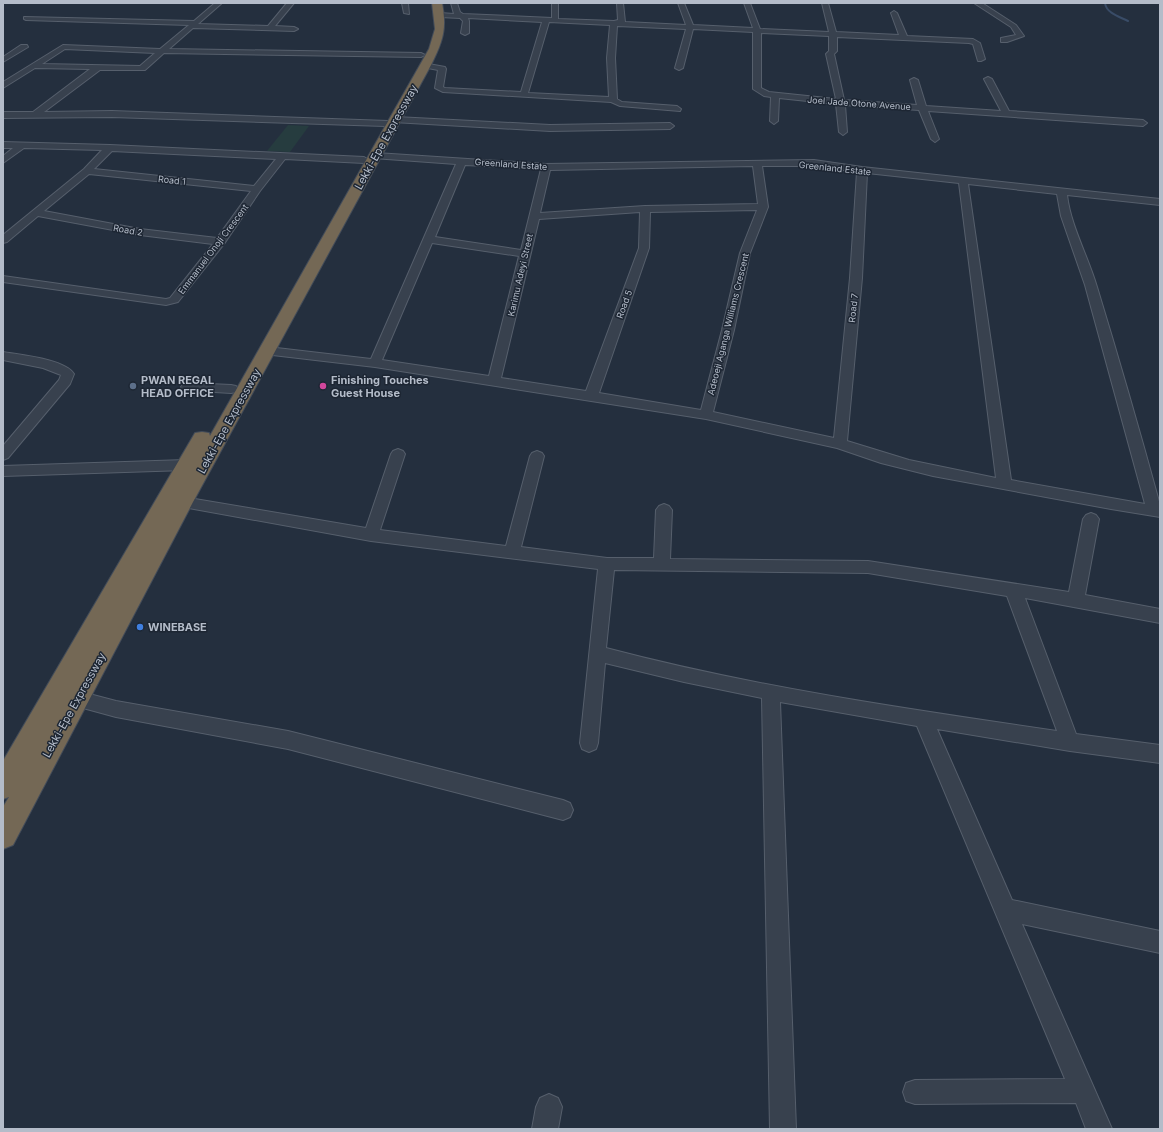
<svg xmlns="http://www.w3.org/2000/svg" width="1163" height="1132" font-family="Inter,sans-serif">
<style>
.green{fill:#263c3f}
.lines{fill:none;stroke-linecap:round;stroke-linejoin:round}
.stream{stroke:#394c67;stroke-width:2}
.minor-casing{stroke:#565f6c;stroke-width:2}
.highway-casing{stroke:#434c59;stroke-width:2}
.minor{fill:#38414e;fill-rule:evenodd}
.highway{fill:#746855;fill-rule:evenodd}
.service-dot{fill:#5c6f8a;stroke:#1d2633;stroke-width:1.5}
.hotel-dot{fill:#d1479c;stroke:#1d2633;stroke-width:1.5}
.shop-dot{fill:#3f7fe0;stroke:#1d2633;stroke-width:1.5}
.labels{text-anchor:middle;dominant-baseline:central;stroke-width:3;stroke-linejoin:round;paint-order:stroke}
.far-street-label{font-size:9px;fill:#b4bcc9;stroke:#1d2633}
.street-label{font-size:11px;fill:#b4bcc9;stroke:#1d2633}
.poi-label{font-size:11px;font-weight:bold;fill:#b4bcc9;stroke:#1d2633;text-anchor:start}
</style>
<rect width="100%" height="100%" fill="#242f3e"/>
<path class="green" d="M 288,125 L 309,126 L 290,152 L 267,151 Z"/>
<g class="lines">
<path class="stream" d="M 1105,3 C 1106,13 1120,17 1128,21"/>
<g class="minor-casing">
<path id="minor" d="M 215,3 L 222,3 L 198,24 L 268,26 L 287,3 L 294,3 L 275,26 L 294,27 L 298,29 L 294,31 L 193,28 L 169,49 L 421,53 L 425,55 L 421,57 L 164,53 L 145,70 L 100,70 L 44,112 L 112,111 L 388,121 L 389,123 L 385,126 L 112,117 L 3,118 L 3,112 L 33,112 L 90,69 L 35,68 L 3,88 L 3,82 L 63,45 L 160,49 L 189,25 L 26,20 L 24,19 L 24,17 L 194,21 ZM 65,49 L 155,53 L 140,66 L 42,64 Z
M 402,3 L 408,3 L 409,14 L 404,13 Z
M 451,3 L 457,3 L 460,12 L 463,14 L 552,18 L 552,3 L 558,3 L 558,19 L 614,21 L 618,20 L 617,3 L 623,3 L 625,22 L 686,25 L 678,3 L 684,3 L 693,25 L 753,28 L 744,3 L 750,3 L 760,29 L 829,32 L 822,3 L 828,3 L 836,32 L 899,35 L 891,13 L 894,11 L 897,13 L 907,36 L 973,39 L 980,43 L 985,59 L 981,61 L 978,61 L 973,44 L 969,43 L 837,37 L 837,51 L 834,54 L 844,100 L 917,105 L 910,80 L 914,78 L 918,80 L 926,106 L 1001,111 L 984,79 L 988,77 L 992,79 L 1009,111 L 1143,120 L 1147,123 L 1143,126 L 928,111 L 939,139 L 935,142 L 931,139 L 919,110 L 845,105 L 847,132 L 843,135 L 839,132 L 836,104 L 779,98 L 778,121 L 774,124 L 770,121 L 771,97 L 764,96 L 753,89 L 753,32 L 693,29 L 683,68 L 679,70 L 675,68 L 686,29 L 617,26 L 615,58 L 617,99 L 622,102 L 677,106 L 681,109 L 680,111 L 620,106 L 611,102 L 443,92 L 435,88 L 438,70 L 423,67 L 423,63 L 445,67 L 446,69 L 443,87 L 445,88 L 521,92 L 542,22 L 468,18 L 469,21 L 469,33 L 465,35 L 461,33 L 463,21 L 460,18 L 440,17 L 437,15 L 440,13 L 454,14 ZM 549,22 L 610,25 L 607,58 L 609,97 L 528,93 ZM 761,33 L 829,36 L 829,51 L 826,54 L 836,99 L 769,92 L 761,88 Z
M 974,3 L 982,3 L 1016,25 L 1024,36 L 1007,42 L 1001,42 L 1001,38 L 1016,35 L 1011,27 Z
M 21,45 L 27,45 L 28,47 L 3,62 L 3,57 Z
M 396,117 L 550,125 L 670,123 L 674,126 L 670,129 L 550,131 L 393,122 L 392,120 L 393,118 Z
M 3,142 L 110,145 L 364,157 L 369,160 L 364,163 L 285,159 L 260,191 L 224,244 L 178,302 L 166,305 L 3,282 L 3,276 L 166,299 L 170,298 L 213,244 L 140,235 L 38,216 L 7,242 L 3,243 L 3,235 L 84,169 L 102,150 L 24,148 L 3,163 L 3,156 L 13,148 L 3,148 ZM 112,151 L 276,159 L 254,186 L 94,169 ZM 89,174 L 251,191 L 217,238 L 140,229 L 44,211 Z
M 376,153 L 546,164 L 814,160 L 862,167 L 1160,199 L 1160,205 L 1067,195 C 1071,227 1088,256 1097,287 C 1119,359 1140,432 1160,505 L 1160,517 L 1111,509 L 933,476 L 881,463 L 837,448 L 706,419 L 375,367 L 264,354 L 262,351 L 264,348 L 268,347 L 371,359 L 456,164 L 373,158 L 371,156 ZM 465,165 L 541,169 L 521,250 L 435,237 ZM 753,166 L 758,204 L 645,206 L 540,213 L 550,170 ZM 762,166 L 814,166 L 857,172 L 850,278 L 834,438 L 713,412 L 734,330 L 750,253 L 768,207 ZM 867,173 L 959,183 L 996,478 L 909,460 L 847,441 L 862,278 ZM 968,184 L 1057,194 L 1061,216 L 1085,285 L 1145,504 L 1011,480 ZM 757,210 L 740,253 L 722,330 L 701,410 L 599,393 L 649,248 L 650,212 ZM 640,212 L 639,248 L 586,391 L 501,378 L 539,219 ZM 432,243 L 519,256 L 489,376 L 382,360 Z
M 3,352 C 20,355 65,359 74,374 L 70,384 L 8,458 L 3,460 L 3,446 L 59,380 L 61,375 L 43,368 L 3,360 Z
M 188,383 L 231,385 L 236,386 L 238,389 L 236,392 L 231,393 L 183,390 L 181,387 L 183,384 Z
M 398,449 L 403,451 L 405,454 L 380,530 L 506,546 L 530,456 L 532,453 L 537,451 L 542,453 L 544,456 L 521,547 L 607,558 L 654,558 L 656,510 L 659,506 L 664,504 L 669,506 L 672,510 L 670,559 L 868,561 L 1069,592 L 1083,519 L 1086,515 L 1091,513 L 1096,515 L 1099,519 L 1085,595 L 1160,609 L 1160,623 L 1025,598 L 1076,734 L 1160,745 L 1160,763 L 1070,751 L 937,729 L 1012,900 L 1160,931 L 1160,953 L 1022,924 L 1112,1129 L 1086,1129 L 1076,1103 L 915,1104 L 906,1101 L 903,1092 L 906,1083 L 915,1080 L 1065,1079 L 917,726 L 780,702 L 796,1129 L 770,1129 L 762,698 L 684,682 L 605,663 L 598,743 L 596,749 L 589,752 L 582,749 L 580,743 L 598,569 L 371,541 L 183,507 L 178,506 L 176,502 L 178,498 L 183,497 L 366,528 L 391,454 L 393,451 ZM 614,570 L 868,573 L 1007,596 L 1057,731 C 906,709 754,687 606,648 Z
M 186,460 L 191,461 L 193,465 L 191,469 L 186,470 L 3,476 L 3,466 Z
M 78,691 L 116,701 L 288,731 L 563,800 L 570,803 L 573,810 L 570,817 L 563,820 L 288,749 L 116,717 L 72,705 L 69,699 L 72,693 Z
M 549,1094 L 558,1098 L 562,1107 L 558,1129 L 532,1129 L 536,1107 L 540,1098 Z"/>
</g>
<g class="highway-casing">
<path id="highway" d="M 432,3 L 442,3 C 447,29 443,41 431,65 L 193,502 L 13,845 L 3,849 L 3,807 L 9,797 L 3,799 L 3,761 L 195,433 L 202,432 L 209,433 L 210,436 L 429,49 L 435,29 Z"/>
</g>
<use href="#minor" class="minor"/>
<use href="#highway" class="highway"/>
</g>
<circle class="service-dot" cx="133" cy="386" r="4"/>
<circle class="hotel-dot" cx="323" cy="386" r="4"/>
<circle class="shop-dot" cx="140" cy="627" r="4"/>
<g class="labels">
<g class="far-street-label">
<text transform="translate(859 103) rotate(4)">Joel Jade Otone Avenue</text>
<text transform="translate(511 164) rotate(4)">Greenland Estate</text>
<text transform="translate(835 168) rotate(6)">Greenland Estate</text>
<text transform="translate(172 180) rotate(6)">Road 1</text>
<text transform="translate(128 230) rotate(10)">Road 2</text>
<text transform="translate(213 249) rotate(-53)">Emmanuel Onoji Crescent</text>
<text transform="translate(520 275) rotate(-77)">Karimu Adeyi Street</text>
<text transform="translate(624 304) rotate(-70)">Road 5</text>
<text transform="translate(853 308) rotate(-84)">Road 7</text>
<text transform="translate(728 324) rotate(-76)">Adeoeji Aganga Williams Crescent</text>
</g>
<g class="street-label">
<text transform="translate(386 137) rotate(-61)">Lekki-Epe Expressway</text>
<text transform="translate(229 421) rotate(-61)">Lekki-Epe Expressway</text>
<text transform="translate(74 705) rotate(-61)">Lekki-Epe Expressway</text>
</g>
<g class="poi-label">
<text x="141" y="380">PWAN REGAL<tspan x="141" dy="13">HEAD OFFICE</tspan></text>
<text x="331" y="380">Finishing Touches<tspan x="331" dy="13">Guest House</tspan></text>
<text x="148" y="627">WINEBASE</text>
</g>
</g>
<rect width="1163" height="1132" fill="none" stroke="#b4bcc9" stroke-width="8"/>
</svg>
